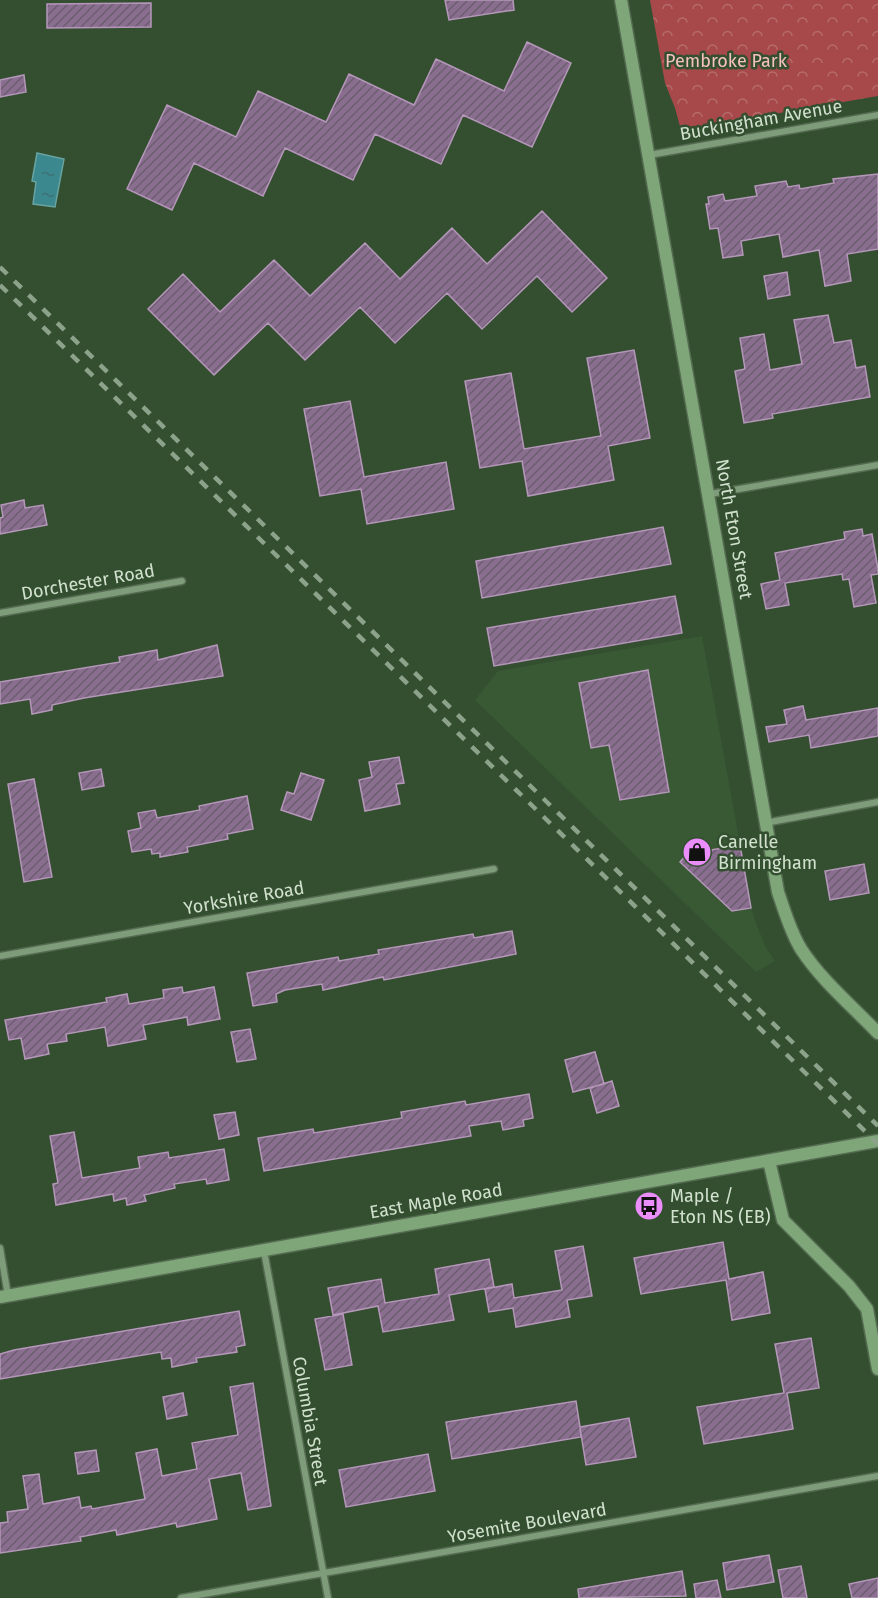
<svg xmlns="http://www.w3.org/2000/svg" width="878" height="1598" font-family="'Fira Sans',sans-serif">
<style>
.built{fill:#385934}
.forest{fill:url(#forest-crowns)}
.water{fill:url(#water-ripples);stroke:#68a3a1;stroke-width:1.5}
.building{fill:url(#building-hatch);stroke:#b597ba;stroke-width:1.5}
.lines{fill:none;stroke-linecap:round;stroke-linejoin:round}
.street-casing{stroke:#556b51;stroke-width:9}
.secondary-casing{stroke:#556b51;stroke-width:15}
.street{stroke:#7e9c7a;stroke-width:6}
.secondary{stroke:#7ea679;stroke-width:12}
.rail{stroke:#8da28a;stroke-width:4.5;stroke-dasharray:10 10;stroke-linecap:butt}
.labels{text-anchor:middle;dominant-baseline:central;stroke-width:5;stroke-linejoin:round;paint-order:stroke}
.park-label{font-size:18px;fill:#f6c0bd;stroke:#334f30}
.street-label{font-size:18px;fill:#d1e1ce;stroke:#334f30}
.poi-label{font-size:18px;fill:#d1e1ce;stroke:#334f30;text-anchor:start}
</style>
<defs>
<pattern id="forest-crowns" width="20" height="18" patternUnits="userSpaceOnUse" patternTransform="scale(1.5)"><rect width="20" height="18" fill="#a7494a"/><path d="M2 6a3 3 0 1 1 6 0M12 15a3 3 0 1 1 6 0" fill="none" stroke="#b66c6b"/></pattern>
<pattern id="water-ripples" width="26" height="14" patternUnits="userSpaceOnUse" patternTransform="scale(1.5)"><rect width="26" height="14" fill="#3b888e"/><path d="M2 4q2-2 4 0t4 0M15 11q2-2 4 0t4 0" fill="none" stroke="#3c7072"/></pattern>
<pattern id="building-hatch" width="6" height="6" patternUnits="userSpaceOnUse" patternTransform="scale(1.5)"><rect width="6" height="6" fill="#8a6e8f"/><path d="M-1 1l2-2M0 6l6-6M5 7l2-2" fill="none" stroke="#6c5d6f"/></pattern>
</defs>
<rect width="100%" height="100%" fill="#334f30"/>
<path class="built" d="M 702,636 L 753,915 L 765,946 L 775,961 L 756,972 L 475,700 L 498,671 Z"/>
<path class="forest" d="M 650,0 L 878,0 L 878,96 L 681,130 L 675,108 L 665,83 Z"/>
<path class="water" d="M 37,153 L 64,159 L 55,207 L 33,204 L 36,182 L 32,181 Z"/>
<path class="building" d="M 445,0 L 513,0 L 514,10 L 449,20 Z
M 151,3 L 151,27 L 47,28 L 47,4 Z
M 527,42 L 571,63 L 532,147 L 463,115 L 441,164 L 375,134 L 353,180 L 285,148 L 263,196 L 194,163 L 172,210 L 127,189 L 167,105 L 236,137 L 258,91 L 326,122 L 349,74 L 414,105 L 436,59 L 504,91 Z
M 24,75 L 26,92 L 0,97 L 0,80 Z
M 878,174 L 878,249 L 847,254 L 851,281 L 825,286 L 819,250 L 783,257 L 779,234 L 741,241 L 743,255 L 723,258 L 718,228 L 710,229 L 706,204 L 709,204 L 708,197 L 723,194 L 725,201 L 757,196 L 755,186 L 786,181 L 788,187 L 799,185 L 800,189 L 834,183 L 833,179 Z
M 542,211 L 607,278 L 572,312 L 537,276 L 482,329 L 447,293 L 395,343 L 360,307 L 305,360 L 268,323 L 214,375 L 148,309 L 183,274 L 220,312 L 274,260 L 310,296 L 365,243 L 400,279 L 452,228 L 487,264 Z
M 787,272 L 790,295 L 768,299 L 764,276 Z
M 828,315 L 834,343 L 851,340 L 856,368 L 865,366 L 870,397 L 772,414 L 773,418 L 744,423 L 735,371 L 745,369 L 740,338 L 764,334 L 770,370 L 802,364 L 794,320 Z
M 634,350 L 650,438 L 608,446 L 614,480 L 528,496 L 522,461 L 480,468 L 465,381 L 511,373 L 524,449 L 601,436 L 587,358 Z
M 350,401 L 364,477 L 446,462 L 454,509 L 367,524 L 361,489 L 320,496 L 304,409 Z
M 24,500 L 25,508 L 43,505 L 47,525 L 0,534 L 0,518 L 3,517 L 1,505 Z
M 663,527 L 671,564 L 482,598 L 476,561 Z
M 862,529 L 863,536 L 872,534 L 878,569 L 878,574 L 871,575 L 876,603 L 854,607 L 849,579 L 843,580 L 842,574 L 785,583 L 789,605 L 766,609 L 761,584 L 780,580 L 775,553 L 845,539 L 844,532 Z
M 675,596 L 682,633 L 494,666 L 487,628 Z
M 217,645 L 223,676 L 84,698 L 52,705 L 52,710 L 32,714 L 30,699 L 0,704 L 0,682 L 120,662 L 119,657 L 157,650 L 158,660 Z
M 648,670 L 669,792 L 620,800 L 609,745 L 591,748 L 579,683 Z
M 803,706 L 806,720 L 878,708 L 878,736 L 811,748 L 809,735 L 769,742 L 766,727 L 787,724 L 784,710 Z
M 399,757 L 404,783 L 396,784 L 400,804 L 365,811 L 359,780 L 372,777 L 369,762 Z
M 101,769 L 104,786 L 82,790 L 79,773 Z
M 301,773 L 324,780 L 311,820 L 281,810 L 287,792 L 294,794 Z
M 34,779 L 52,877 L 24,882 L 8,784 Z
M 247,796 L 253,829 L 227,834 L 228,839 L 187,847 L 188,852 L 160,857 L 160,853 L 152,854 L 151,849 L 132,852 L 128,831 L 141,828 L 138,813 L 155,810 L 157,818 L 200,810 L 199,806 Z
M 740,845 L 751,908 L 732,911 L 680,862 L 687,854 Z
M 864,864 L 869,893 L 830,900 L 825,871 Z
M 512,931 L 516,954 L 384,980 L 383,977 L 323,990 L 322,984 L 285,990 L 276,994 L 277,1002 L 253,1006 L 247,973 L 338,957 L 339,961 L 379,954 L 378,950 L 473,934 L 474,938 Z
M 182,987 L 183,993 L 214,987 L 220,1019 L 188,1025 L 187,1017 L 143,1025 L 146,1039 L 108,1046 L 105,1027 L 66,1034 L 67,1041 L 47,1044 L 49,1054 L 25,1059 L 21,1038 L 9,1040 L 5,1020 L 107,1002 L 106,998 L 127,994 L 129,1004 L 164,998 L 163,990 Z
M 250,1029 L 256,1059 L 237,1062 L 231,1032 Z
M 595,1052 L 604,1084 L 573,1092 L 565,1060 Z
M 612,1081 L 619,1106 L 597,1113 L 590,1088 Z
M 529,1094 L 533,1118 L 523,1120 L 524,1126 L 503,1130 L 501,1121 L 469,1126 L 471,1136 L 264,1171 L 258,1138 L 313,1129 L 314,1133 L 402,1118 L 401,1112 L 465,1101 L 466,1105 Z
M 235,1112 L 239,1135 L 219,1139 L 214,1115 Z
M 74,1132 L 82,1178 L 140,1168 L 138,1157 L 168,1152 L 169,1158 L 224,1149 L 229,1180 L 207,1184 L 206,1179 L 174,1184 L 175,1188 L 144,1195 L 146,1201 L 127,1205 L 126,1198 L 114,1201 L 113,1194 L 56,1205 L 53,1184 L 58,1183 L 50,1136 Z
M 723,1242 L 729,1279 L 763,1272 L 770,1313 L 732,1320 L 726,1280 L 641,1294 L 634,1258 Z
M 583,1246 L 592,1296 L 567,1300 L 570,1317 L 516,1327 L 513,1308 L 489,1312 L 485,1289 L 512,1284 L 514,1298 L 562,1290 L 555,1251 Z
M 489,1259 L 494,1287 L 449,1295 L 454,1320 L 383,1332 L 378,1306 L 333,1315 L 328,1288 L 381,1279 L 385,1303 L 439,1294 L 435,1269 Z
M 239,1311 L 245,1345 L 236,1347 L 237,1352 L 196,1358 L 197,1362 L 172,1367 L 171,1358 L 162,1359 L 161,1352 L 0,1379 L 0,1354 L 14,1350 Z
M 343,1314 L 352,1365 L 325,1370 L 315,1319 Z
M 811,1338 L 819,1388 L 787,1393 L 793,1429 L 704,1444 L 697,1407 L 784,1393 L 775,1344 Z
M 253,1383 L 271,1506 L 248,1510 L 241,1473 L 209,1479 L 217,1519 L 177,1527 L 176,1523 L 117,1535 L 116,1530 L 80,1537 L 81,1541 L 0,1553 L 0,1523 L 8,1522 L 7,1512 L 28,1509 L 23,1476 L 39,1474 L 43,1504 L 79,1497 L 81,1508 L 91,1506 L 92,1509 L 145,1499 L 136,1453 L 157,1449 L 162,1476 L 197,1469 L 192,1443 L 238,1435 L 230,1387 Z
M 183,1393 L 187,1415 L 167,1419 L 163,1397 Z
M 576,1401 L 580,1427 L 629,1418 L 636,1457 L 586,1465 L 580,1428 L 581,1437 L 452,1459 L 446,1422 Z
M 96,1450 L 99,1471 L 78,1474 L 75,1453 Z
M 428,1454 L 435,1491 L 346,1507 L 339,1470 Z
M 769,1555 L 774,1582 L 727,1590 L 723,1563 Z
M 801,1566 L 807,1598 L 783,1598 L 778,1570 Z
M 682,1571 L 686,1596 L 579,1598 L 578,1589 Z
M 878,1578 L 878,1598 L 852,1598 L 849,1584 Z
M 717,1580 L 721,1598 L 696,1598 L 694,1584 Z"/>
<g class="lines">
<g class="street-casing">
<path id="street" d="M 649,155 L 878,115
M 710,494 L 878,465
M 0,613 L 182,581
M 765,823 L 878,802
M 0,956 L 494,869
M 0,1248 L 8,1296
M 264,1251 L 328,1598
M 181,1598 L 878,1476"/>
</g>
<g class="secondary-casing">
<path id="secondary" d="M 621,0 L 778,892 C 785,912 790,931 801,949 C 821,980 852,1006 878,1033
M 769,1161 L 783,1220 L 849,1286 L 867,1309 L 878,1369
M 0,1297 L 878,1141"/>
</g>
<use href="#street" class="street"/>
<use href="#secondary" class="secondary"/>
<path class="rail" d="M 0,267 L 878,1126
M 0,285 L 878,1144"/>
</g>
<defs>
<g id="shop-disc" transform="scale(1.5)"><circle r="9.5" fill="#eb8dfb" stroke="#334f30"/><path d="M-5-2.5h2.3a2.7 3.5 0 0 1 5.4 0H5L5.5 6h-11ZM-1.5-2.5h3a1.5 2.3 0 0 0-3 0Z" fill="#111"/></g>
<g id="bus-disc" transform="scale(1.5)"><circle r="9.5" fill="#eb8dfb" stroke="#334f30"/><path d="M-5-6H5V4H4V6H2V4H-2V6H-4V4H-5ZM-3.5-4V0h7V-4ZM-3.5 1.2v1.5H-2V1.2ZM2 1.2v1.5H3.5V1.2Z" fill="#111"/></g>
</defs>
<g fill-rule="evenodd">
<use href="#shop-disc" x="697" y="852"/>
<use href="#bus-disc" x="649" y="1206"/>
</g>
<g class="labels">
<g class="park-label">
<text x="726" y="61">Pembroke Park</text>
</g>
<g class="street-label">
<text transform="translate(761 120) rotate(-10)">Buckingham Avenue</text>
<text transform="translate(734 529) rotate(80)">North Eton Street</text>
<text transform="translate(88 582) rotate(-10)">Dorchester Road</text>
<text transform="translate(244 898) rotate(-10)">Yorkshire Road</text>
<text transform="translate(436 1201) rotate(-10)">East Maple Road</text>
<text transform="translate(310 1421) rotate(80)">Columbia Street</text>
<text transform="translate(527 1523) rotate(-10)">Yosemite Boulevard</text>
</g>
<g class="poi-label">
<text x="718" y="842">Canelle<tspan x="718" dy="21">Birmingham</tspan></text>
<text x="670" y="1196">Maple /<tspan x="670" dy="21">Eton NS (EB)</tspan></text>
</g>
</g>
</svg>
